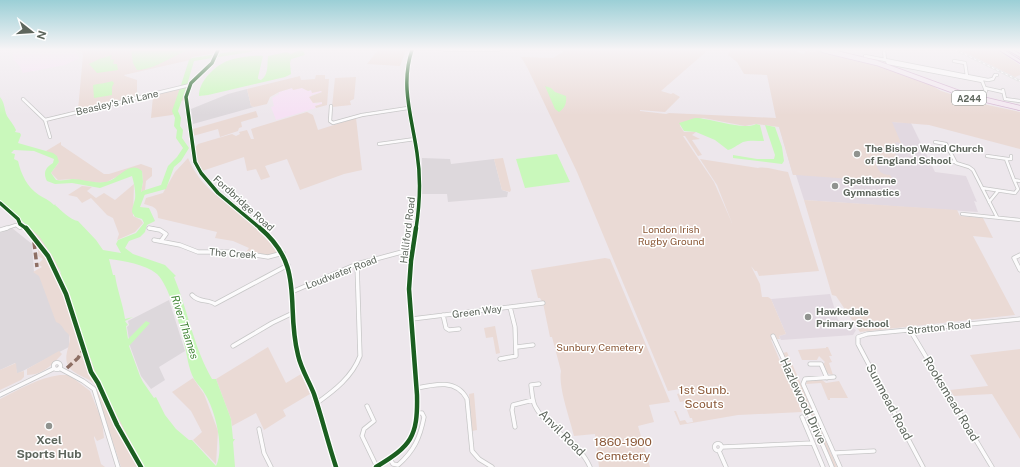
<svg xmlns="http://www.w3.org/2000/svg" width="1020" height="467" font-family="'Public Sans',sans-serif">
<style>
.commercial{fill:#f6e1f4}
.industrial{fill:#ddd8dc}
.education{fill:#e2d9e1}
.green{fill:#eadad5}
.water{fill:#c9f8bb;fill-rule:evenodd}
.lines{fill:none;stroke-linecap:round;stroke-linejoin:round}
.river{fill:#c9f8bb;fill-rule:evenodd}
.minor-far1-casing{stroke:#c7c7c7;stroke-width:4}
.minor-casing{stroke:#c7c7c7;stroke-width:5}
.tertiary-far1-casing{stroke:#c7c7c7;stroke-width:5}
.tertiary-casing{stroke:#c7c7c7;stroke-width:6}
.primary-casing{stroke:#d5b6d2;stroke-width:6}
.motorway-casing{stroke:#c594c3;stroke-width:1.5}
.minor-far1{stroke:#fcfbfc;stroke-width:2.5}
.minor{stroke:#fcfbfc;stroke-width:3.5}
.tertiary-far1{stroke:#fcfbfc;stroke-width:3.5}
.tertiary{stroke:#fcfbfc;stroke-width:4.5}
.primary{stroke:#f3e8f1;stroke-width:4.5}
.motorway{fill:#f0e1ee;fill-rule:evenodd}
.rail-casing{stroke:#ddd;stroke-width:2.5}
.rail{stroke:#fff;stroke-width:1;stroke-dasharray:2.5;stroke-linecap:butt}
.quiet{stroke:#8d6e63;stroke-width:3.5;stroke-dasharray:7 3.5;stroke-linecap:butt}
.cycleway-far1-casing{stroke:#fff;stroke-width:5.5}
.cycleway-casing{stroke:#fff;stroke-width:7}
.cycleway-far1{stroke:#1b5e20;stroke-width:3.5}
.cycleway{stroke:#1b5e20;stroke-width:4.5}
.poi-dot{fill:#90938f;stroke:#fff;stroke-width:1.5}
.labels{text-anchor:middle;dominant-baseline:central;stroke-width:3;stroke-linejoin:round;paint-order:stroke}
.shield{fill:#fff;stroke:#8e948e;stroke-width:1}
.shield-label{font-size:9px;font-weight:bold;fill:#5e665d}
.street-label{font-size:10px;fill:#5e665d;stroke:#fff}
.poi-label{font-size:10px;font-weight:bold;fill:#5e665d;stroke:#fff;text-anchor:start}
.park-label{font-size:10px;fill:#8b5837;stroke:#fff}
.water-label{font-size:11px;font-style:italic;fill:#408534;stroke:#fff}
.near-park-label{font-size:12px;fill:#8b5837;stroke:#fff}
.near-street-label{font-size:12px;fill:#5e665d;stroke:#fff}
.near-poi-label{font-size:12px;font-weight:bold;fill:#5e665d;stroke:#fff}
</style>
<rect width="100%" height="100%" fill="#ede7ec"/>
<path class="commercial" d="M 11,50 L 76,50 L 79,58 L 65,65 L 23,73 L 20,66 L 14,60 Z
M 293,88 L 302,88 L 308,91 L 321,90 L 322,92 L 311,95 L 316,104 L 321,102 L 322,104 L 315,106 L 316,108 L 276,120 L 271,107 L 274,106 L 272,98 L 279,94 L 279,92 Z"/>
<path class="industrial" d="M 247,89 L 251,106 L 254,107 L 193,124 L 191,109 L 228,94 Z
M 422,158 L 450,159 L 451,164 L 494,159 L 502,190 L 508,192 L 507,197 L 448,202 L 447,194 L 422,194 Z
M 12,228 L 32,244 L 34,272 L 40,275 L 69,334 L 69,347 L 17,374 L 15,363 L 0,370 L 0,233 Z
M 169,300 L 185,351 L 159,367 L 165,380 L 151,389 L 141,376 L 130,346 L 127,327 L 129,325 L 128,321 Z"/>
<path class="education" d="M 776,116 L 911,123 L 935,172 L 966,176 L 977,202 L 974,201 L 978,212 L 804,200 L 796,175 L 793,175 Z
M 830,294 L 838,320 L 856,330 L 853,335 L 781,340 L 779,336 L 786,334 L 771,299 Z"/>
<path class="green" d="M 81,50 L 214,50 L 215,53 L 192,57 L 190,60 L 124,75 L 125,76 L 137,80 L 137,96 L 105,104 L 188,86 L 186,100 L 180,101 L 177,110 L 178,112 L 172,115 L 151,118 L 153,96 L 48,121 L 48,118 L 78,110 L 83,55 Z
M 378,50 L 406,50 L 400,66 L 367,64 Z
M 566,50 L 708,50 L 661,91 L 671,94 L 673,93 L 680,97 L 665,112 L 640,110 L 640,111 L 666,114 L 669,113 L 776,118 L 767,75 L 744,74 L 737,62 L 728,55 L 731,50 L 795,50 L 797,52 L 804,54 L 805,51 L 813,52 L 825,50 L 855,57 L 921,79 L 941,91 L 983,104 L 1020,112 L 1020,149 L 929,125 L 892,122 L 901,143 L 895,142 L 897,147 L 885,143 L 893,149 L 897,158 L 873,157 C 878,168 877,174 890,175 L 894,182 L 796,175 L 793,175 L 779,127 L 756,124 L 745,126 L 703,118 L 680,123 L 680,126 L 684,132 L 696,132 L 692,135 L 700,139 L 692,140 L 702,155 L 698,156 L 685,136 L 683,136 L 714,182 L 732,223 L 717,185 L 700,159 L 758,168 C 765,166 780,171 788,172 L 819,271 L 759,276 L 757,271 L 755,271 L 751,266 L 760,284 L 762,297 L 768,297 L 771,299 L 786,334 L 779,336 L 780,339 L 777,339 L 775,335 L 775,341 L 771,340 L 802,412 L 738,415 L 680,425 L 674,411 L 676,411 L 680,421 L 685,420 L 687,423 L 693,422 L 692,418 L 690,418 L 687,410 L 688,410 L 685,401 L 680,402 L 677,394 L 681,393 L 680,389 L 668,391 L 577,172 L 527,67 L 521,57 L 553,58 Z
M 960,50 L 997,50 L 1020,65 L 1020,75 L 1015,77 Z
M 316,75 L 325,75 L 325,79 L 329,79 L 327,105 L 316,108 L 315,106 L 322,104 L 322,102 L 313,103 L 309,97 L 322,92 L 321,91 L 312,93 L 311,90 L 308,91 L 302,88 L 293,90 L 292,88 L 279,92 L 270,97 L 267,104 L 254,107 L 251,106 L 247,89 L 300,76 L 301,80 L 315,79 Z
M 356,77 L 354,99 L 350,101 L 351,105 L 332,107 L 335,78 Z
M 256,111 L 258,117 L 241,122 L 242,127 L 239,128 L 238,131 L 220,137 L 218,129 L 193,136 L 193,129 Z
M 307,112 L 313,115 L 318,130 L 356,118 L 362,170 L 344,174 L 300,190 L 287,159 L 265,166 L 270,177 L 261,180 L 256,169 L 260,168 L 247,171 L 244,157 L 202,171 L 198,163 L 195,148 L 198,144 L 232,134 L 236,136 L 240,134 L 239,132 L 247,130 L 251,139 L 254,139 L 251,129 Z
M 61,142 L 61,145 L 104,174 L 109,174 L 141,164 L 152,168 L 152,176 L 146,181 L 145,190 L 141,192 L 143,182 L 142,171 L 114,178 L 107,182 L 98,183 L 72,179 L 58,180 L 51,173 L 59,162 L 46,151 Z
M 188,158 C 203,195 239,209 268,234 C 273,239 277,246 282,251 L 270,256 L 258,253 L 247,253 L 246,252 L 249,248 L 233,241 L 215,238 L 217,232 L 158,218 C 158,207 154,207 144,204 L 146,198 L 163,193 L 175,172 Z
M 503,158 L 511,190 L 510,192 L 502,190 L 494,159 Z
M 134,184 L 133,216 L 141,220 L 143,223 L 135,232 L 117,240 L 119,234 L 113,218 L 107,215 L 91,198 L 82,203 L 77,197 L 68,195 L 82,186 L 92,187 L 87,191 L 96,198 L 104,193 L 115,200 Z
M 804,200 L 957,210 L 960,216 L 983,218 L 993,238 L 973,236 L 1015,315 L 860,332 L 836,296 L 832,295 Z
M 29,224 L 57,254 L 60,273 L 62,273 L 75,301 L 72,305 L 98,372 L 96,381 L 100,390 L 106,386 L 144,467 L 121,467 L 94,384 C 87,376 71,375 67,363 C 64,353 72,343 69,335 C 68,333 66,332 65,331 C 62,326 61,324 56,322 L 39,276 L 33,272 L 42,267 L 38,264 L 43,259 L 38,256 L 38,244 L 30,235 L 25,233 L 27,228 L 26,225 Z
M 605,258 L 610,259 L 670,402 L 649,405 L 654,422 L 638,426 L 650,467 L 599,467 L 595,434 L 574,436 C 570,419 558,387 561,371 L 552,337 L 550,337 L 543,303 L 540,298 L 538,298 L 531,270 Z
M 495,326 L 500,353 L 496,354 L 493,337 L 486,338 L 484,328 Z
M 268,347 L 286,383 L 301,374 L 310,394 L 283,410 L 286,416 L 264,430 L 256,413 L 232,426 L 231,419 L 216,379 Z
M 826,347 L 828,347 L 832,356 L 829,356 L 832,362 L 829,363 L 833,375 L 826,373 L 823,364 L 825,362 L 819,356 L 817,360 L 802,360 L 798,350 L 826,348 Z
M 1020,349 L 1020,439 L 992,394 L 954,396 L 950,390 L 988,386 L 970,355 Z
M 59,351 L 62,354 C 53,364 43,375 27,375 L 27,369 Z
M 787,352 L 837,467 L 834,467 C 818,428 800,391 783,353 Z
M 16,363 L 17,373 L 24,371 L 24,377 L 21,380 L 0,390 L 0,370 Z
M 60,375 L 69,375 L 90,391 L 102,421 L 104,438 L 97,441 L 94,436 L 94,438 L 101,464 L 105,467 L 0,467 L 0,399 C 20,389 38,378 60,375 Z
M 193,378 L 204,394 L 218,431 L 216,464 L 193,440 L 202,432 L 191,411 L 172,392 Z
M 822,380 L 826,383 L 839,381 L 848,398 L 830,398 L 830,400 L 828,400 L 821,383 L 806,384 L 807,381 Z
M 474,393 L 477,430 L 472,431 L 469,394 Z"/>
<path class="water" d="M 131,50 L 188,50 C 172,56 157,68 139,70 L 137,70 L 133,63 Z
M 299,50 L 303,50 L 305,55 L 291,59 L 290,63 L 291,74 L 285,77 L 208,95 L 199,96 C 199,82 212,69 223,63 C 231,58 254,55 263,56 L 258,77 L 258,79 L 261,80 C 269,75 267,64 268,56 L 287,52 L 291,54 Z
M 112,55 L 110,59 L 114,60 L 113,64 L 117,64 L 118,70 L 97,73 L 89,64 L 99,59 Z
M 112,81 L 114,83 L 112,87 L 112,95 L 94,98 L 93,85 C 100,83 104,84 112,81 Z
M 545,86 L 551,88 L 555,92 L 566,96 C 567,102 565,108 559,112 L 555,109 Z
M 0,97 C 5,103 4,109 7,116 C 10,121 14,125 16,130 L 15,132 L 20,133 L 21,135 L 18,143 L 53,153 L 57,156 L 59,162 L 51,173 L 56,180 C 61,181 66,180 72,179 C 84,179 97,185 109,181 C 119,178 130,160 142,171 L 143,182 L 141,192 L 153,192 L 145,194 L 140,207 L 149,208 L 155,221 L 147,225 L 145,232 L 140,237 L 129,241 L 125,248 L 133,254 L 165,265 L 176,276 L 174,277 C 188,311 194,348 212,379 L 216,379 L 231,419 L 233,439 L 235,439 L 233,442 L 235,467 L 144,467 L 98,379 L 75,316 L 70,295 L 63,285 L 60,270 L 53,257 L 39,236 L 0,201 ZM 14,150 L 34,151 L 54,159 L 53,163 C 45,168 43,173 47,181 L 55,184 L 72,183 L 100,188 L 132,176 C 134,183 136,192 135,199 C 134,203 132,208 132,212 L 135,217 L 142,219 L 144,223 L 136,233 L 118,240 L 116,244 L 121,253 L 103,250 L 96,240 L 78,221 C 70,220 61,210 55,205 L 56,204 L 54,205 C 49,200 44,198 39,195 C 27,187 21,174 18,161 L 14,159 L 15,154 L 11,153 ZM 109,259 C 124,261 145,264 157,274 C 168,284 180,324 184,342 L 186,339 L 187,343 L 184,342 C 187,354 188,368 194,379 C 197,384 202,388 205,394 C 215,410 225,448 216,466 L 192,440 L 189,440 L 176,429 L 165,415 L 156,397 L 154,398 L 143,382 L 140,376 L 129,346 L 150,323 L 146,321 L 128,339 L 126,326 L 128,325 L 125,321 L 133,317 L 125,319 C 123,304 117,290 115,275 L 113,275 Z
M 695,118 C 710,118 745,131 756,124 L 760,125 L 764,141 C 757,141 749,140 743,142 C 737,145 733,149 728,150 L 715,140 L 696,132 L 684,131 L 679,123 Z
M 765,125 L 775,127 L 782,147 L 784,161 L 782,164 L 733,158 L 733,155 L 757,159 L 774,159 L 775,155 Z
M 557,154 L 570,182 L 525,188 L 516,159 Z"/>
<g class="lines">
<path class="river" d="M 241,50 L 253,50 L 250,52 L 194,61 L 187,85 L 184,87 L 186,88 L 178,111 L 181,118 L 180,126 L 183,130 L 182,138 L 189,148 L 181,161 L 174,167 L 166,189 L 144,195 L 142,195 L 141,193 L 142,191 L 161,185 L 168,166 L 177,157 L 183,148 L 176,138 L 177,130 L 174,126 L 175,118 L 172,111 L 180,88 L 183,86 L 181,85 L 189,60 L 192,58 Z"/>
<g class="minor-far1-casing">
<path id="minor-far1" d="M 445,50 L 498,50
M 884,50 L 885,60
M 865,56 L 988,80 L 993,79 L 995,75 L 997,75
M 886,60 L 888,63 L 982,81 L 986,91
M 954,61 L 965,63 L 967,76
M 985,88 L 1003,92
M 1003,90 L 1005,99 L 1020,101
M 23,99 L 45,120 L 50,137
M 331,106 L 330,121 L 333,123 L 362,115 L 408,108
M 45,120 L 190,85
M 935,142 L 946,144 L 956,163 L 969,167 L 973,170 L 997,217
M 379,144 L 415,139
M 987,156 L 1008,159 L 1011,159 L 1011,156
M 1006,159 L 1014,180
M 944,160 L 954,162
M 982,188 L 1015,193 L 1018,189 L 1014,180 L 1020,181
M 989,202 L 998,191
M 962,214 L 1020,220
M 149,228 L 155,229
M 4,229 L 16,225 L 20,228"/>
</g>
<g class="minor-casing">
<path id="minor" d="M 149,228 L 160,230 L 166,234 L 161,241
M 0,230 L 7,228
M 154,240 L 180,245 L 198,252 L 229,252 L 240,256 L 249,254 L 268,257 L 283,253
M 1020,255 L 1014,258 L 1020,270
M 294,291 L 357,264 L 413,249
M 192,295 C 199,303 208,299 215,304 L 288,265
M 443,315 L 446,328 L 449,330 L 459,329
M 412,319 L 543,303
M 910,330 L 992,467
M 773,336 C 793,380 814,423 832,467
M 233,346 L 272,323 L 293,313
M 517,347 L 533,345
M 500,359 L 516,356 L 515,327 L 510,307
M53.5 366a3.5 3.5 0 1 1 7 0a3.5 3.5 0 1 1-7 0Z
M 810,364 L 821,364 L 827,378
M 59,368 L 83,381 L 94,389 L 118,467
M 834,377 L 805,379 L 803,384 L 840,467
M 539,384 L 531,385 C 532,392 532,400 535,406 C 548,432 578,439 590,467
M 417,388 C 435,384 457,379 467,399 L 472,451 L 479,459 L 492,467
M 0,395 L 53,369
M 317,403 C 335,390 352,377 360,356 L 357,264
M 367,406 L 374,421 L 364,429 L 362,436 L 377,467
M 802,417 L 823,467
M 515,427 L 512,410 L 513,405 L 533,400
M 259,429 L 264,453 L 271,467
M714.5 447a3.5 3.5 0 1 1 7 0a3.5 3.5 0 1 1-7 0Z
M 722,447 L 813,443
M 719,451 L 726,467
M 835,453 L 874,451
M 390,459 L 393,464 L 398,465 C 414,451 420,438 424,417 L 422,413 L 417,413
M 923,467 L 858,344 L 858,337 L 867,334 L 1020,319"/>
</g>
<g class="tertiary-far1-casing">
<path id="tertiary-far1" d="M 218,50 L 212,63 L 191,83 L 186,97 L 195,162 L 201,173 L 218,193 L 261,229
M 412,50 C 400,85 412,118 417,153 C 421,178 420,203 416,229"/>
</g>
<g class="tertiary-casing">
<path id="tertiary" d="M 260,228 C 306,267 285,305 298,355 C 301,369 309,381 314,394 C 322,418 328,443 336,467
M 376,467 C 411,446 418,437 417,395 L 409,289 L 411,261 L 416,228"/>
</g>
<g class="primary-casing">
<path id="primary" d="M 823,50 L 877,63 L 965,95 L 1020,108"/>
</g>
<g class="motorway-casing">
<path id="motorway" d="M 999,50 L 1004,50 L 1020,60 L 1020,63 Z
M 1008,50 L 1013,50 L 1020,54 L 1020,57 Z"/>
</g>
<use href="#minor-far1" class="minor-far1"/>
<use href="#minor" class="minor"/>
<use href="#tertiary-far1" class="tertiary-far1"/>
<use href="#tertiary" class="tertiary"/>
<use href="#primary" class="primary"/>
<use href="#motorway" class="motorway"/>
<g class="rail-casing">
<path id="rail" d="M 956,50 L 1020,81"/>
</g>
<use href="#rail" class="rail"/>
<path class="quiet" d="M 34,242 L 37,267
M 67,368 L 78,358 L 84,349"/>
<g class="cycleway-far1-casing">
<path id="cycleway-far1" d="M 218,50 L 212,63 L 191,83 L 186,97 L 195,162 L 201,173 L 218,193 L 261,229
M 412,50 C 400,85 412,118 417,153 C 421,178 420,203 416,229
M 0,203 L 18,219 L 20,224 L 27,229"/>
</g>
<g class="cycleway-casing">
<path id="cycleway" d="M 26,228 L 48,256 L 66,294 L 91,372 L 98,383 L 117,425 L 141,467
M 260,228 C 306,267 285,305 298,355 C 301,369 309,381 314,394 C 322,418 328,443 336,467
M 376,467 C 411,446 418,437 417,395 L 409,289 L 411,261 L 416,228"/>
</g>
<use href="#cycleway-far1" class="cycleway-far1"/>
<use href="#cycleway" class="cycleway"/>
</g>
<linearGradient id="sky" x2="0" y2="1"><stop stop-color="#9bcfd6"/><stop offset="0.43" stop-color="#f7f4f6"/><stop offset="1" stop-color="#f7f4f6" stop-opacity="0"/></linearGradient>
<rect width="1020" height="115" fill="url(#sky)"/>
<g class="poi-dot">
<circle cx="857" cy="154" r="4"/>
<circle cx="835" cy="186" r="4"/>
<circle cx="808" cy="317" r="4"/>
<circle cx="49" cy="426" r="4"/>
</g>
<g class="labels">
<rect class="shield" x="952" y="91" width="34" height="14" rx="3"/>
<g class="shield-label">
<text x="969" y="98">A244</text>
</g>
<g class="street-label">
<text transform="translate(117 102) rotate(-13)">Beasley's Ait Lane</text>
<text transform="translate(244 203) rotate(42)">Fordbridge Road</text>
<text transform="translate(407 230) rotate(-83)">Halliford Road</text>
<text transform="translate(233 253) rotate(4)">The Creek</text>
<text transform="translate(341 272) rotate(-21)">Loudwater Road</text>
<text transform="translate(477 311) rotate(-7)">Green Way</text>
<text transform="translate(939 327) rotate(-6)">Stratton Road</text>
</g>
<g class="poi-label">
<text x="865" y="148">The Bishop Wand Church<tspan x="865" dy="12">of England School</tspan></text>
<text x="843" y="180">Spelthorne<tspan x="843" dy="12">Gymnastics</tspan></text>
<text x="816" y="311">Hawkedale<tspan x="816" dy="12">Primary School</tspan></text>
</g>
<g class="park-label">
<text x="671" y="229">London Irish<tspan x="671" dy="12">Rugby Ground</tspan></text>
<text x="600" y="347">Sunbury Cemetery</text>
</g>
<g class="water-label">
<text transform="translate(185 327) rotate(72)">River Thames</text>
</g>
<g class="near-park-label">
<text x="704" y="390">1st Sunb.<tspan x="704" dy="14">Scouts</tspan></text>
<text x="623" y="442">1860-1900<tspan x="623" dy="14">Cemetery</tspan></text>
</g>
<g class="near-street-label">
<text transform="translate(951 399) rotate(59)">Rooksmead Road</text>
<text transform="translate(803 401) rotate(65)">Hazlewood Drive</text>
<text transform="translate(889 402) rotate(62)">Sunmead Road</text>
<text transform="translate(562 433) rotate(45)">Anvil Road</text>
</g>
<g class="near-poi-label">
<text x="49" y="440">Xcel<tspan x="49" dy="14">Sports Hub</tspan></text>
</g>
</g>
<g transform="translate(32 32) rotate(107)" stroke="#ffffff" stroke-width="3" paint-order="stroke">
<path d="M0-3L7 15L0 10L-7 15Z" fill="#5e665d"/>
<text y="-6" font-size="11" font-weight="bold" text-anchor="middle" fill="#5e665d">N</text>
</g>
</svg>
